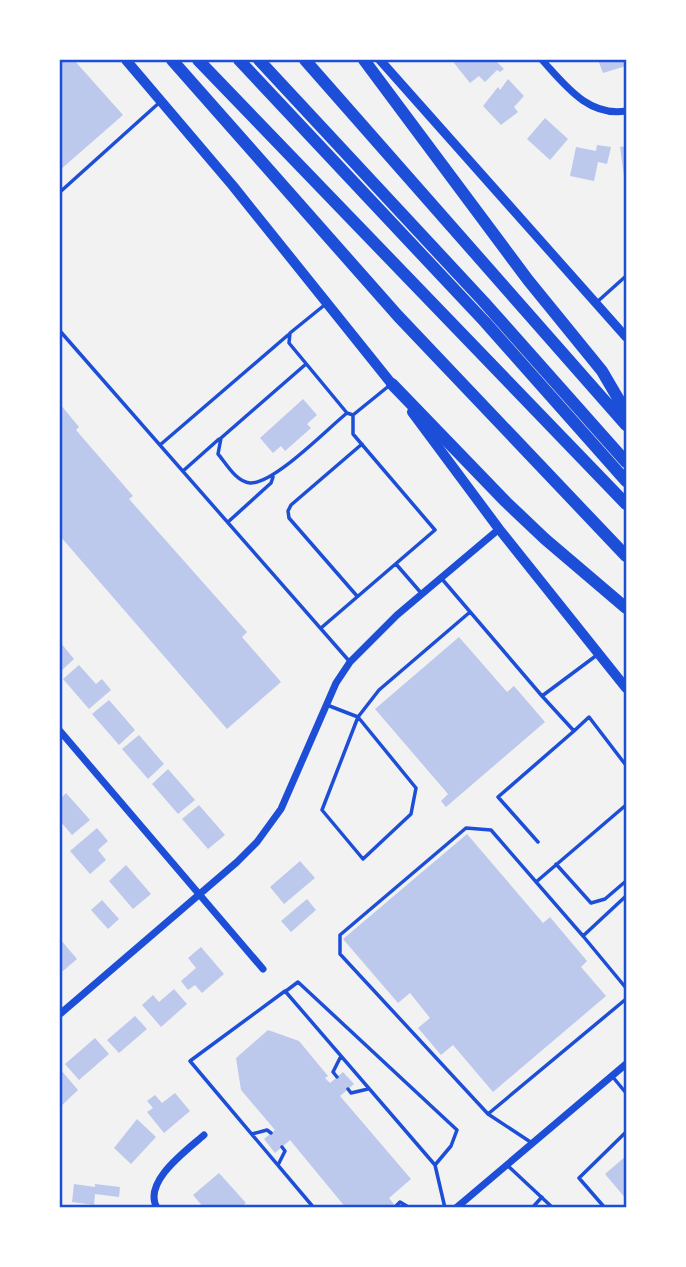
<svg xmlns="http://www.w3.org/2000/svg" width="686" height="1267" font-family="Overpass,sans-serif">
<style>
.building{fill:#bdc9ec}
.lines{fill:none;stroke-linecap:round;stroke-linejoin:round}
.service{stroke:#1d4ed8;stroke-width:3.5}
.minor{stroke:#1d4ed8;stroke-width:7}
.tertiary{stroke:#1d4ed8;stroke-width:9}
.secondary{stroke:#1d4ed8;stroke-width:10}
.motorway{stroke:#1d4ed8;stroke-width:12}
.neatline{fill:none;stroke:#1d4ed8;stroke-width:2.5}
</style>
<rect width="100%" height="100%" fill="#f2f2f2"/>
<path class="building" d="M 60,60 L 74,60 L 123,115 L 60,170 Z
M 458,60 L 495,60 L 504,69 L 500,72 L 497,70 L 485,82 L 479,76 L 470,83 L 454,63 Z
M 598,60 L 626,60 L 626,66 L 603,73 Z
M 508,79 L 524,96 L 514,107 L 518,112 L 501,125 L 483,106 L 498,87 L 500,90 Z
M 545,118 L 568,139 L 550,160 L 527,139 Z
M 597,145 L 611,147 L 607,164 L 598,162 L 594,181 L 570,176 L 576,147 L 596,151 Z
M 626,146 L 626,176 L 624,176 L 620,147 Z
M 303,399 L 317,415 L 307,424 L 311,428 L 285,451 L 281,446 L 273,453 L 260,438 Z
M 60,404 L 79,427 L 76,430 L 133,496 L 129,499 L 247,632 L 242,637 L 281,682 L 227,729 L 60,536 Z
M 459,637 L 507,692 L 514,686 L 545,722 L 446,807 L 441,801 L 448,794 L 375,709 Z
M 60,642 L 74,659 L 60,672 Z
M 79,665 L 96,684 L 102,679 L 111,690 L 89,709 L 63,679 Z
M 109,700 L 135,730 L 119,745 L 92,714 Z
M 139,735 L 164,764 L 148,779 L 122,749 Z
M 168,769 L 195,800 L 178,814 L 152,784 Z
M 66,793 L 90,820 L 72,835 L 60,821 L 60,799 Z
M 199,805 L 225,835 L 208,849 L 182,819 Z
M 97,828 L 108,841 L 98,850 L 106,860 L 90,874 L 70,851 Z
M 467,834 L 543,923 L 550,917 L 587,961 L 581,967 L 606,996 L 493,1092 L 453,1045 L 441,1055 L 418,1028 L 430,1018 L 410,993 L 398,1003 L 343,939 Z
M 300,861 L 315,878 L 284,904 L 270,887 Z
M 126,865 L 151,894 L 133,909 L 109,881 Z
M 307,899 L 316,910 L 291,932 L 281,921 Z
M 102,900 L 119,919 L 108,929 L 91,910 Z
M 60,939 L 77,959 L 63,971 L 60,968 Z
M 201,947 L 224,974 L 202,993 L 195,985 L 188,990 L 181,981 L 196,968 L 188,958 Z
M 174,989 L 187,1004 L 161,1027 L 142,1005 L 153,995 L 159,1002 Z
M 135,1016 L 147,1029 L 119,1053 L 107,1040 Z
M 268,1030 L 299,1041 L 328,1076 L 325,1078 L 330,1083 L 343,1072 L 354,1084 L 340,1096 L 411,1179 L 389,1198 L 397,1208 L 346,1208 L 290,1140 L 275,1153 L 264,1139 L 275,1130 L 241,1090 L 236,1058 Z
M 95,1038 L 109,1054 L 79,1080 L 65,1064 Z
M 60,1069 L 78,1090 L 60,1107 Z
M 175,1093 L 190,1111 L 164,1133 L 147,1112 L 153,1108 L 147,1101 L 155,1095 L 162,1103 Z
M 137,1119 L 156,1137 L 131,1164 L 114,1148 Z
M 626,1156 L 626,1199 L 605,1174 Z
M 219,1173 L 246,1203 L 240,1208 L 204,1208 L 193,1195 Z
M 74,1184 L 95,1187 L 95,1184 L 120,1187 L 119,1197 L 95,1194 L 94,1205 L 72,1202 Z"/>
<g class="lines">
<path class="service" d="M 60,192 L 160,102
M 597,302 L 626,276
M 327,303 L 290,333 L 289,343 L 347,413 L 353,415 L 390,385
M 60,331 L 350,662
M 306,364 L 221,438 L 218,454 C 226,463 236,482 250,483 C 274,484 327,429 347,413
M 160,445 L 288,335
M 183,471 L 219,439
M 228,522 L 271,483 L 273,477
M 396,564 L 422,594
M 442,579 L 542,696 L 597,655
M 357,596 L 289,518 L 288,511 L 291,505 L 362,444
M 321,628 L 435,530 L 353,434 L 353,415
M 542,696 L 574,731 L 589,717 L 625,764
M 327,705 L 358,717 L 379,690 L 470,612
M 358,717 L 416,788 L 411,814 L 363,859 L 322,810 Z
M 538,842 L 498,797 L 574,731
M 556,864 L 591,903 L 605,899 L 626,881
M 536,882 L 626,805
M 583,936 L 626,988
M 286,991 L 298,982 L 457,1130 L 451,1146 L 435,1165
M 612,1076 L 626,1093
M 337,1077 L 333,1072 L 341,1056
M 348,1089 L 351,1093 L 368,1089
M 488,1114 L 626,999
M 252,1134 L 267,1130 L 271,1133
M 532,1143 L 488,1114 L 340,954 L 340,935 L 466,828 L 491,830 L 583,936 L 626,896
M 278,1165 L 285,1151 L 282,1147
M 507,1165 L 553,1208
M 396,1206 L 400,1202 L 410,1208
M 314,1208 L 190,1061 L 285,991 L 435,1165 L 445,1208
M 532,1208 L 542,1197
M 605,1208 L 579,1178 L 626,1132"/>
<path class="minor" d="M 542,60 C 565,85 588,117 626,111
M 60,731 L 263,969
M 60,1014 L 237,862 L 257,842 L 281,809 L 336,683 L 350,662 L 397,615 L 499,529
M 157,1208 C 142,1182 187,1150 204,1135
M 456,1208 L 626,1064"/>
<path class="tertiary" d="M 380,60 L 626,337"/>
<path class="secondary" d="M 126,60 L 233,186 L 395,388
M 412,412 L 499,529 L 626,688"/>
<path class="motorway" d="M 172,60 L 398,316 L 626,556
M 198,60 L 626,504
M 239,60 L 485,322 L 626,481
M 259,60 L 483,301 L 626,462
M 305,60 L 626,425
M 364,60 L 528,280 L 602,371 L 626,412
M 392,384 L 506,502 L 545,539 L 626,608"/>
</g>
<rect width="686" height="1267" fill="none" stroke="#ffffff" stroke-width="122"/>
<rect x="61" y="61" width="564" height="1145" class="neatline"/>
</svg>
